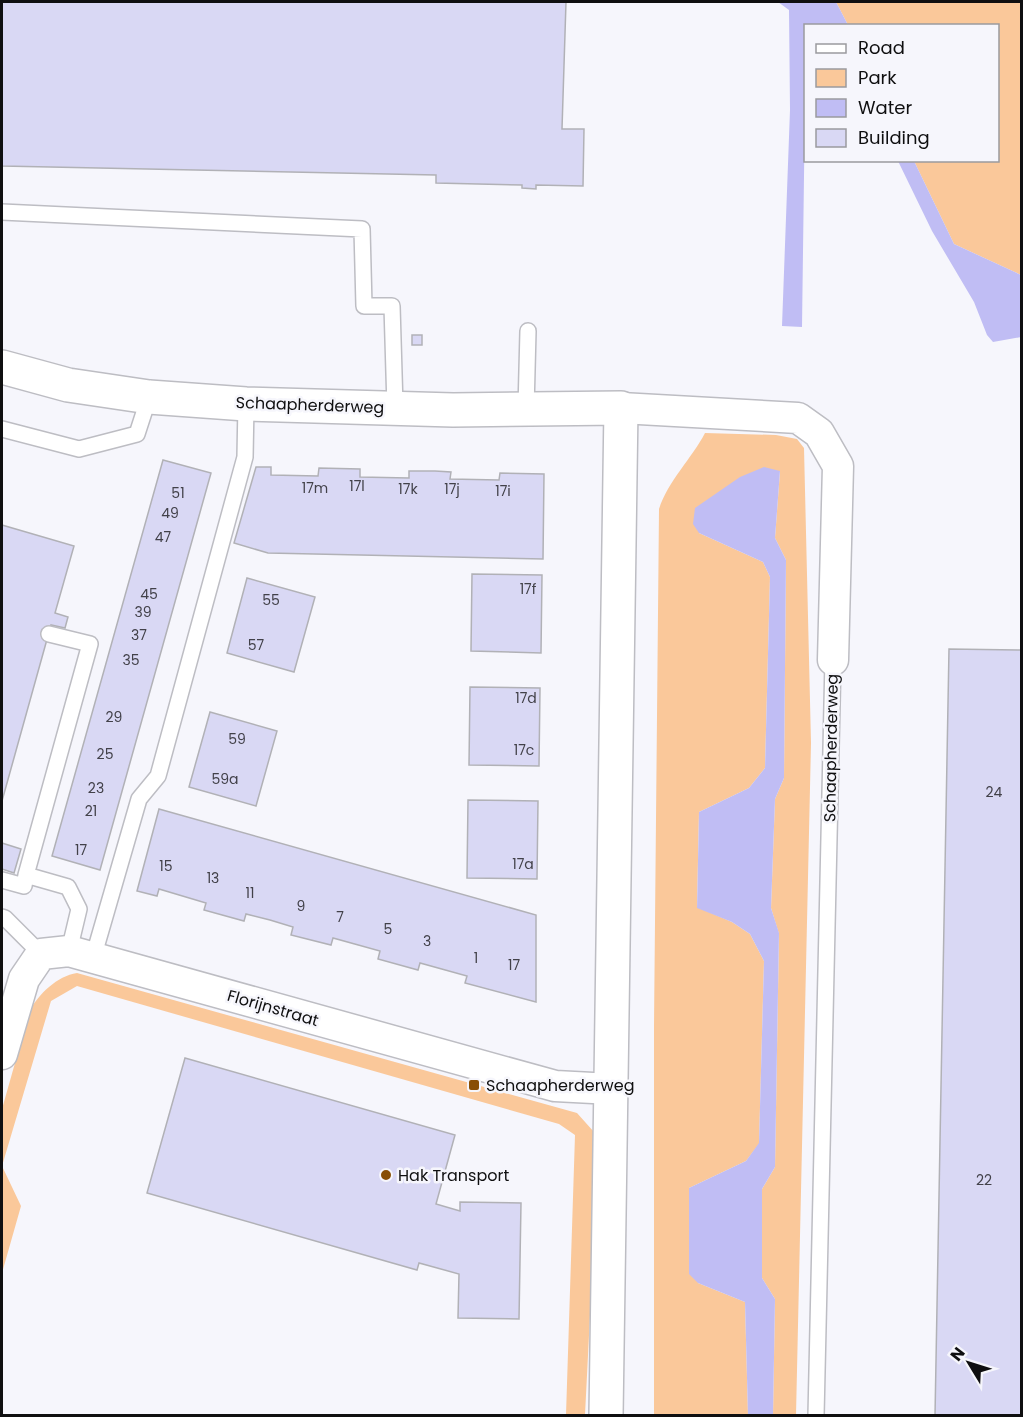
<svg xmlns="http://www.w3.org/2000/svg" width="1023" height="1417" font-family="Poppins,sans-serif">
<style>
.green{fill:#fac89a}
.water{fill:#c0bdf4}
.building{fill:#d9d8f4;stroke:#b1b1b6;stroke-width:1.5}
.lines{fill:none;stroke-linecap:round;stroke-linejoin:round}
.lane-casing{stroke:#bdbdc3;stroke-width:18}
.street-casing{stroke:#bdbdc3;stroke-width:33}
.secondary-casing{stroke:#bdbdc3;stroke-width:36}
.lane{stroke:#fff;stroke-width:15}
.street{stroke:#fff;stroke-width:30}
.secondary{stroke:#fff;stroke-width:33}
.poi-dot{fill:#884e04;stroke:#f6f6fc;stroke-width:2}
.labels{text-anchor:middle;dominant-baseline:central;stroke-width:5;stroke-linejoin:round;paint-order:stroke}
.number-label{font-size:14px;fill:#424149}
.street-label{font-size:16px;fill:#0f0f10;stroke:#f6f6fc}
.poi-label{font-size:16px;fill:#0f0f10;stroke:#f6f6fc;text-anchor:start}
</style>
<rect width="100%" height="100%" fill="#f6f6fc"/>
<path class="green" d="M 836,2 L 1021,2 L 1021,275 L 954,244 L 914,161 L 998,160 L 998,26 L 848,25 Z
M 705,433 L 776,435 L 797,439 L 804,448 L 811,743 L 796,1415 L 773,1415 L 775,1299 L 762,1278 L 762,1189 L 775,1167 L 779,934 L 771,908 L 775,799 L 784,778 L 786,560 L 775,538 L 780,471 L 699,533 L 763,562 L 770,577 L 765,768 L 749,788 L 699,812 L 697,907 L 732,922 L 750,934 L 764,961 L 759,1144 L 746,1161 L 689,1188 L 698,1283 L 745,1302 L 748,1415 L 654,1416 L 654,1026 L 659,509 C 668,481 692,458 705,433 Z
M 77,973 L 577,1113 L 594,1132 L 595,1216 L 585,1415 L 566,1415 L 575,1135 L 559,1124 L 77,986 L 51,1001 L 2,1166 L 21,1206 L 2,1273 L 2,1109 L 30,1010 C 39,994 57,976 77,973 Z"/>
<path class="water" d="M 778,2 L 836,2 L 848,25 L 806,26 L 802,327 L 782,326 L 790,110 L 789,10 Z
M 898,161 L 914,161 L 954,244 L 1021,275 L 1021,337 L 993,342 L 987,335 L 974,302 L 932,231 Z
M 764,467 L 780,471 L 775,538 L 786,560 L 784,778 L 775,799 L 771,908 L 779,933 L 775,1167 L 762,1189 L 762,1278 L 775,1299 L 773,1415 L 748,1416 L 745,1302 L 698,1283 L 689,1274 L 689,1188 L 746,1161 L 759,1143 L 764,961 L 750,934 L 732,922 L 697,908 L 699,812 L 749,788 L 765,768 L 770,577 L 763,562 L 699,533 L 693,524 L 695,508 L 740,477 Z"/>
<path class="building" d="M 2,2 L 566,2 L 562,129 L 584,129 L 583,186 L 536,185 L 536,189 L 522,188 L 522,185 L 436,183 L 436,175 L 2,166 Z
M 412,335 L 422,335 L 422,345 L 412,345 Z
M 163,460 L 211,473 L 100,870 L 52,856 Z
M 256,467 L 271,467 L 271,475 L 318,476 L 319,468 L 360,469 L 360,477 L 409,478 L 409,471 L 435,471 L 451,472 L 450,479 L 499,480 L 500,473 L 544,474 L 543,559 L 268,553 L 234,543 Z
M 2,525 L 74,546 L 55,613 L 68,617 L 65,628 L 51,625 L 2,801 Z
M 472,574 L 542,575 L 541,653 L 471,651 Z
M 247,578 L 315,597 L 294,672 L 227,653 Z
M 949,649 L 1022,650 L 1022,1416 L 935,1416 Z
M 470,687 L 540,688 L 539,766 L 469,765 Z
M 210,712 L 277,731 L 256,806 L 189,787 Z
M 468,800 L 538,801 L 537,879 L 467,878 Z
M 159,809 L 536,915 L 536,1002 L 465,983 L 467,976 L 420,963 L 418,970 L 378,959 L 380,951 L 333,938 L 331,945 L 291,935 L 293,927 L 270,920 L 246,914 L 244,921 L 204,910 L 206,903 L 159,889 L 157,896 L 137,891 Z
M 2,843 L 21,849 L 14,873 L 2,869 Z
M 185,1058 L 455,1135 L 436,1204 L 460,1211 L 460,1202 L 521,1203 L 519,1319 L 458,1318 L 459,1274 L 419,1263 L 417,1270 L 147,1193 Z"/>
<g class="lines">
<g class="lane-casing">
<path id="lane" d="M 2,212 L 362,229 L 364,306 L 392,306 L 395,407
M 526,409 L 528,331
M 2,429 L 79,449 L 137,434 L 149,397
M 26,875 L 90,644 L 49,634
M 2,880 L 24,886 L 26,875 L 68,887 L 79,909 L 69,951
M 2,917 L 5,918 L 41,954
M 93,958 L 139,799 L 158,776 L 245,457 L 246,404
M 816,1416 L 833,660"/>
</g>
<g class="street-casing">
<path id="street" d="M 621,408 L 798,418 L 819,433 L 838,466 L 833,660
M 2,1054 L 24,979 L 41,954 L 69,951 L 555,1086 L 612,1089"/>
</g>
<g class="secondary-casing">
<path id="secondary" d="M 2,367 L 68,385 L 149,397 L 246,404 L 453,410 L 621,408 L 606,1416"/>
</g>
<use href="#lane" class="lane"/>
<use href="#street" class="street"/>
<use href="#secondary" class="secondary"/>
</g>
<g class="poi-dot">
<rect x="468" y="1079" width="12" height="12" rx="3"/>
<circle cx="386" cy="1175" r="6"/>
</g>
<g class="labels">
<g class="number-label">
<text x="357" y="486">17l</text>
<text x="315" y="488">17m</text>
<text x="408" y="489">17k</text>
<text x="452" y="489">17j</text>
<text x="503" y="491">17i</text>
<text x="178" y="493">51</text>
<text x="170" y="513">49</text>
<text x="163" y="537">47</text>
<text x="528" y="589">17f</text>
<text x="149" y="594">45</text>
<text x="271" y="600">55</text>
<text x="143" y="612">39</text>
<text x="139" y="635">37</text>
<text x="256" y="645">57</text>
<text x="131" y="660">35</text>
<text x="526" y="698">17d</text>
<text x="114" y="717">29</text>
<text x="237" y="739">59</text>
<text x="524" y="750">17c</text>
<text x="105" y="754">25</text>
<text x="225" y="779">59a</text>
<text x="96" y="788">23</text>
<text x="994" y="792">24</text>
<text x="91" y="811">21</text>
<text x="81" y="850">17</text>
<text x="523" y="864">17a</text>
<text x="166" y="866">15</text>
<text x="213" y="878">13</text>
<text x="250" y="893">11</text>
<text x="301" y="906">9</text>
<text x="340" y="917">7</text>
<text x="388" y="929">5</text>
<text x="427" y="941">3</text>
<text x="476" y="958">1</text>
<text x="514" y="965">17</text>
<text x="984" y="1180">22</text>
</g>
<g class="street-label">
<text transform="translate(310 405) rotate(2)">Schaapherderweg</text>
<text transform="translate(831 748) rotate(-89)">Schaapherderweg</text>
<text transform="translate(273 1008) rotate(16)">Florijnstraat</text>
</g>
<g class="poi-label">
<text x="486" y="1085">Schaapherderweg</text>
<text x="398" y="1175">Hak Transport</text>
</g>
</g>
<rect width="1023" height="1417" fill="none" stroke="#0f0f10" stroke-width="6"/>
<rect x="804" y="24" width="195" height="138" fill="#f6f6fc" stroke="#9a9a9e" stroke-width="1.5"/>
<rect x="816" y="44" width="30" height="9" fill="#ffffff" stroke="#9a9a9e" stroke-width="1.5"/>
<text x="858" y="54" font-size="18" fill="#0f0f10">Road</text>
<rect x="816" y="69" width="30" height="18" fill="#fac89a" stroke="#9a9a9e" stroke-width="1.5"/>
<text x="858" y="84" font-size="18" fill="#0f0f10">Park</text>
<rect x="816" y="99" width="30" height="18" fill="#c0bdf4" stroke="#9a9a9e" stroke-width="1.5"/>
<text x="858" y="114" font-size="18" fill="#0f0f10">Water</text>
<rect x="816" y="129" width="30" height="18" fill="#d9d8f4" stroke="#9a9a9e" stroke-width="1.5"/>
<text x="858" y="144" font-size="18" fill="#0f0f10">Building</text>
<g transform="translate(969 1363) rotate(308)" stroke="#f6f6fc" stroke-width="4.5" paint-order="stroke">
<path d="M0-4.5L10 22L0 15L-10 22Z" fill="#0f0f10"/>
<text y="-9" font-size="16" font-weight="bold" text-anchor="middle" fill="#0f0f10">N</text>
</g>
</svg>
